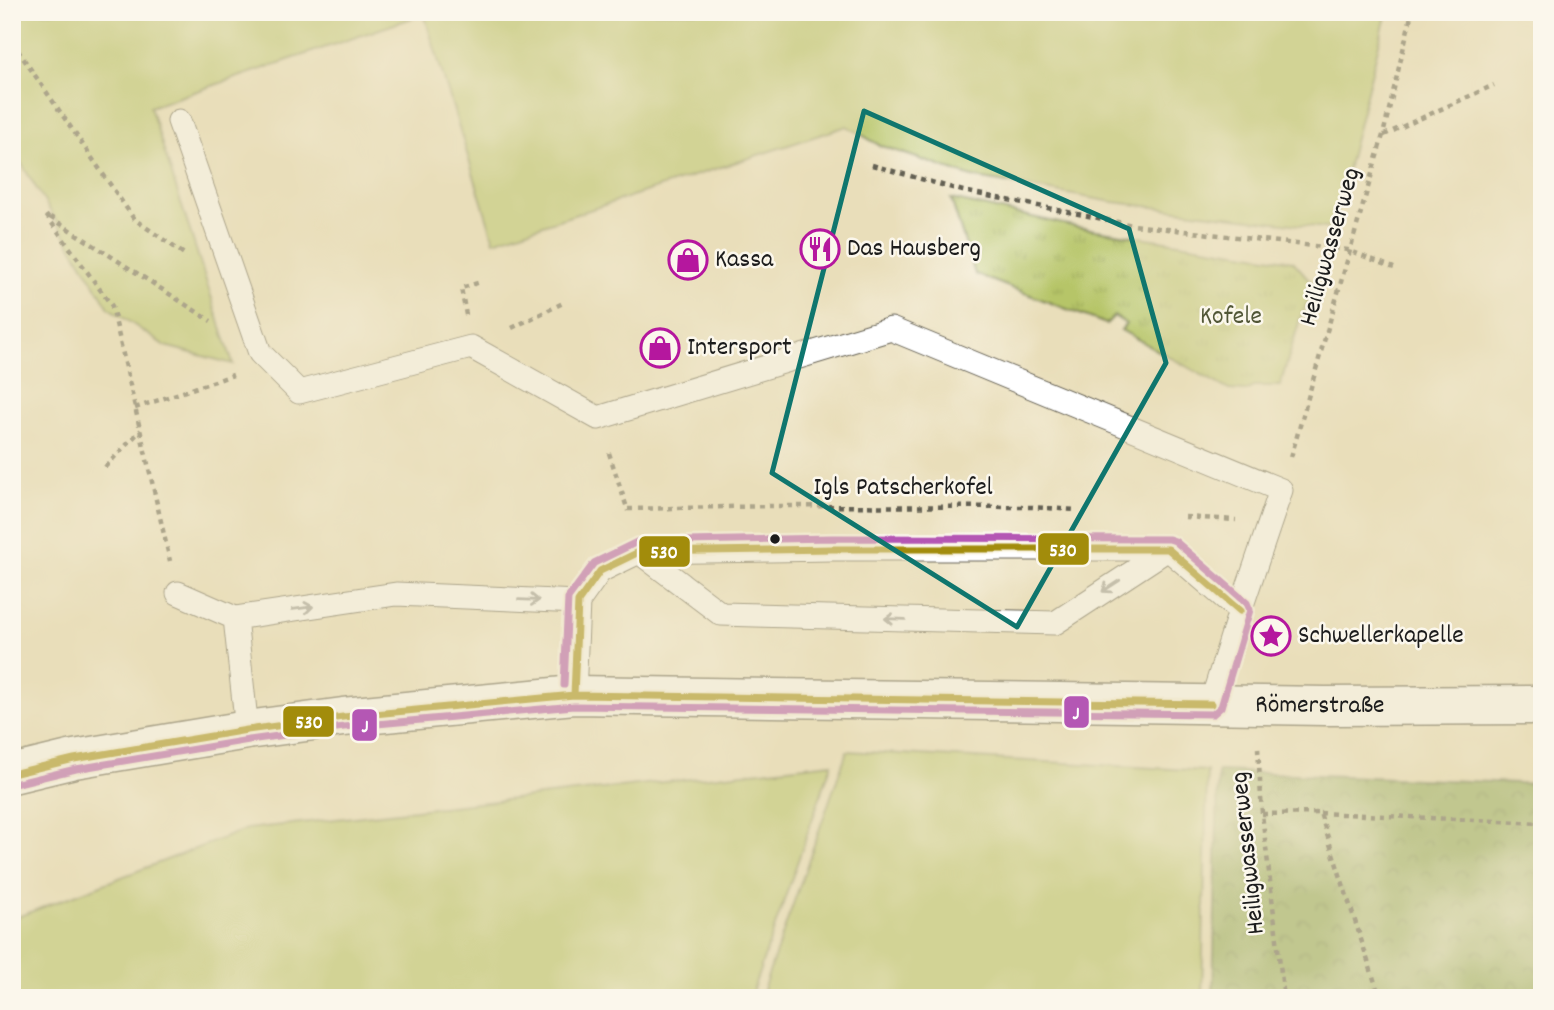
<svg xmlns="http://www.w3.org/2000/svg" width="1554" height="1010" font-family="Dekko,sans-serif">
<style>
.grass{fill:#b6c568;stroke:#697042;stroke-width:2}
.forest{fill:url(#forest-crowns);stroke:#56633c;stroke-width:2}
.park{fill:url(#park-tufts);stroke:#697042;stroke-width:2}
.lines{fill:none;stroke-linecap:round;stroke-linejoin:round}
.lane-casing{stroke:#646053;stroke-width:25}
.secondary-casing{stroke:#646053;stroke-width:41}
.path{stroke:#646053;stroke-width:4.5;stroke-dasharray:5 5;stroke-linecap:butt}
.lane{stroke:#fff;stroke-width:23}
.secondary{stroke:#fff;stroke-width:38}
.bus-1-casing{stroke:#fbf7ec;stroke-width:12}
.bus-2-casing{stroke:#fbf7ec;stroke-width:12}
.bus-1{stroke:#a28c0b;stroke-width:7}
.bus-2{stroke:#b457b4;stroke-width:7}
.oneway{stroke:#999}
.marked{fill:none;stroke:#0f766e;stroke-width:5;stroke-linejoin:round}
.bus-dot{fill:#1c1c1c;stroke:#fbf7ec;stroke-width:2.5}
.labels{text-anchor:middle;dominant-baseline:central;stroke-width:5;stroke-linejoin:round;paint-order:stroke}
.street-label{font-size:26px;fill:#1c1c1c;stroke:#fbf7ec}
.poi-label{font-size:26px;fill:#1c1c1c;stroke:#fbf7ec;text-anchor:start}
.park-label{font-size:26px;fill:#525737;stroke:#fbf7ec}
.line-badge{stroke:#fbf7ec;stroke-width:2.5}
.badge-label{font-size:19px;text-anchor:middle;font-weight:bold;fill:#fff}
</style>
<defs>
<pattern id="forest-crowns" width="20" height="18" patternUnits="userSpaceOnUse" patternTransform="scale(1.75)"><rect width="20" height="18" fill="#90aa5c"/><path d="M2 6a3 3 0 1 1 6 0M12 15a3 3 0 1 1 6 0" fill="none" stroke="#758a4b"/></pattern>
<pattern id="park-tufts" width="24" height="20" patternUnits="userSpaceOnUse" patternTransform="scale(1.75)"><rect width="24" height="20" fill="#b6c568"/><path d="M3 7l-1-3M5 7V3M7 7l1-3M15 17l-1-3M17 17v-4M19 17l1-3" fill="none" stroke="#9ca95a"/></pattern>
</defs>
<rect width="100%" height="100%" fill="#fbf7ec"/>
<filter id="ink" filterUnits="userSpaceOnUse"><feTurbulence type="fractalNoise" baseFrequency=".0143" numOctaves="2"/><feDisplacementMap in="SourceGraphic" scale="14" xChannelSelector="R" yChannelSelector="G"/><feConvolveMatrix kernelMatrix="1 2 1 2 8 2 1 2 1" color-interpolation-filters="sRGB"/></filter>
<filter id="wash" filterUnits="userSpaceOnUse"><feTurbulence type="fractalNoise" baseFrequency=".00686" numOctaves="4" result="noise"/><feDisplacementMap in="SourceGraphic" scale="28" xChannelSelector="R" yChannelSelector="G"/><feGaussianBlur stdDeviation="1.57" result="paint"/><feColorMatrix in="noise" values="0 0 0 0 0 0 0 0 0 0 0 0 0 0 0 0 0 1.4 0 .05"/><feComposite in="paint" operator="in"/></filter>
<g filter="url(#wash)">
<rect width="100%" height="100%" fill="#e9deba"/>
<path class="grass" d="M 12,12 L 1387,12 L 1332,229 L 1113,202 L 972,177 L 879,145 L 847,126 L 494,241 L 424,14 L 150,107 L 233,364 L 165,346 L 109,308 L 12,148 Z
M 847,751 L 1207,771 L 1202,998 L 760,998 Z
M 832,763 L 750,998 L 12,998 L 12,919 L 247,829 Z"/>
<path class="forest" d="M 1218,771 L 1542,784 L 1542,998 L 1213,998 Z"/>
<path class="park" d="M 951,199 L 1077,227 L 1293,261 L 1315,286 L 1300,319 L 1280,386 L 1255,386 L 1246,391 L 1229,390 L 1121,330 L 1126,324 L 1114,316 L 1106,324 L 975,274 Z"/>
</g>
<g filter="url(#ink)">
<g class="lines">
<g class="lane-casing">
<path id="lane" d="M 179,121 L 260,353 L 299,392 L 471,347 L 598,418 L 891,329 L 1281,490 L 1240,611 L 1211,704
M 639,552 L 721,614 L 1055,623 L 1168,549
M 178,593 L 235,618 L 247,730
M 235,618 L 396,594 L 578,602
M 574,695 L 578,602 L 600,571 L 639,552 L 832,549 L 1168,549 L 1240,611"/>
</g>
<g class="secondary-casing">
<g id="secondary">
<path id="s1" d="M 12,774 L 74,759 L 247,730 L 343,717 L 574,695 L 1325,706 L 1542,705"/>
</g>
</g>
<path class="path" d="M 12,42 L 134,219 L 187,256
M 1384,135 L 1494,85
M 872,165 L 963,191 L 1133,225 L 1348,250 L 1394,268
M 46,215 L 112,306 L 170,561
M 50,217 L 211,321
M 466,315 L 461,288 L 481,282
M 512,328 L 565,302
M 135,408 L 233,375
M 609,453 L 628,511
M 1291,457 L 1383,135 L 1412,12
M 105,467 L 141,430
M 628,509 L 774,506 L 1032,507 L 1075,510
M 1185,517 L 1236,520
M 1258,748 L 1262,814 L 1284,998
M 1320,813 L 1542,823
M 1262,814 L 1320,813 L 1380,998"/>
<use href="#lane" class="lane"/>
<use href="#secondary" class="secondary"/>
<g class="bus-1-casing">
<path id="bus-1" d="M 574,695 L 578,602 L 600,571 L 639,552 L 832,549 L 1168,549 L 1240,611
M 12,774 L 74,759 L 247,730 L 343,717 L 574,695 L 1211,704"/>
</g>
<g class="bus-2-casing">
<path id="bus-2" d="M 14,784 L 76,769 L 249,740 L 344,727 L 574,706 L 1213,714 L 1221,707 L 1250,610 L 1247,603 L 1175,541 L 1169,539 L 832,538 L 637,542 L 594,563 L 568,598 L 564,685"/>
</g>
<use href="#bus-1" class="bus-1"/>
<use href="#bus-2" class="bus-2"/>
</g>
<defs><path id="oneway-shaft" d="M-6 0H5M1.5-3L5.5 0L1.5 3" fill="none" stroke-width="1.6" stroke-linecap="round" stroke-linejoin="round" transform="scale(1.75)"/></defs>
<g class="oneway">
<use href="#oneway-shaft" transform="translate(1111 586) rotate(147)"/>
<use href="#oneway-shaft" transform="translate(529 600) rotate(2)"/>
<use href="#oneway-shaft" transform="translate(303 608) rotate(-8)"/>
<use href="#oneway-shaft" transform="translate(895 619) rotate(-178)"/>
</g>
</g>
<path d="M0 0H1554V1010H0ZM 864,111 L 1129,229 L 1166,363 L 1017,627 L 772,473 Z" fill="#e9deba" fill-opacity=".55" fill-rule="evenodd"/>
<path class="marked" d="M 864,111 L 1129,229 L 1166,363 L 1017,627 L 772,473 Z"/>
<defs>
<g id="restaurant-ring" transform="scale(2.0125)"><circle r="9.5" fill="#fbf7ec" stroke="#b5179e" stroke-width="1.5"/><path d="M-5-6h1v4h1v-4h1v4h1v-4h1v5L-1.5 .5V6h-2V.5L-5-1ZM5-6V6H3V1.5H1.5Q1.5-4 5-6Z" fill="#b5179e"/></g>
<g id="shop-ring" transform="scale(2.0125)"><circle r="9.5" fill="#fbf7ec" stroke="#b5179e" stroke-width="1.5"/><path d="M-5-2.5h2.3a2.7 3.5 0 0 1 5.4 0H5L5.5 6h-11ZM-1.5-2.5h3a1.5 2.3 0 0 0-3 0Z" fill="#b5179e"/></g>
<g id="sight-ring" transform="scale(2.0125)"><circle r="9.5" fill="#fbf7ec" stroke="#b5179e" stroke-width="1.5"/><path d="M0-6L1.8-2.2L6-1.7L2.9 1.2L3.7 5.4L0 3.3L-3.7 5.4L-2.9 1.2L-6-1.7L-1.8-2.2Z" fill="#b5179e"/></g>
</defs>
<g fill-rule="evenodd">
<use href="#restaurant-ring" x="820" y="249"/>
<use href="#shop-ring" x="688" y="260"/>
<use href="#shop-ring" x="660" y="348"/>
<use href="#sight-ring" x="1271" y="636"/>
</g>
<circle class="bus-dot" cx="775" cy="539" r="6"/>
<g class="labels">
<g class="street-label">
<text transform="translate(1331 247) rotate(-74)">Heiligwasserweg</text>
<text x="903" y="488">Igls Patscherkofel</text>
<text stroke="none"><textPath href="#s1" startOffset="1314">Römerstraße</textPath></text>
<text transform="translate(1249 853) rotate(-96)">Heiligwasserweg</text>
</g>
<g class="poi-label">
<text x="847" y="249">Das Hausberg</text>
<text x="715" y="260">Kassa</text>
<text x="687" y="348">Intersport</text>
<text x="1298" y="636">Schwellerkapelle</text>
</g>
<g class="park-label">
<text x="1231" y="317">Kofele</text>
</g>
</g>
<g class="line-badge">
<rect x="1037" y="532" width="53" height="34" rx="7" fill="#a28c0b"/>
<rect x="638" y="535" width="53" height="33" rx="7" fill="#a28c0b"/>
<rect x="1063" y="695" width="27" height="34" rx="7" fill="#b457b4"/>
<rect x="282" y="705" width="53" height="33" rx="7" fill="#a28c0b"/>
<rect x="351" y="708" width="27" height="34" rx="7" fill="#b457b4"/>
</g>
<g class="badge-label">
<text x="1063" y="556">530</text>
<text x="664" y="558">530</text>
<text x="1076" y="719">J</text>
<text x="309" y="728">530</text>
<text x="365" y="732">J</text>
</g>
<rect width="1554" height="1010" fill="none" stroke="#fbf7ec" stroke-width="42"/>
</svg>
